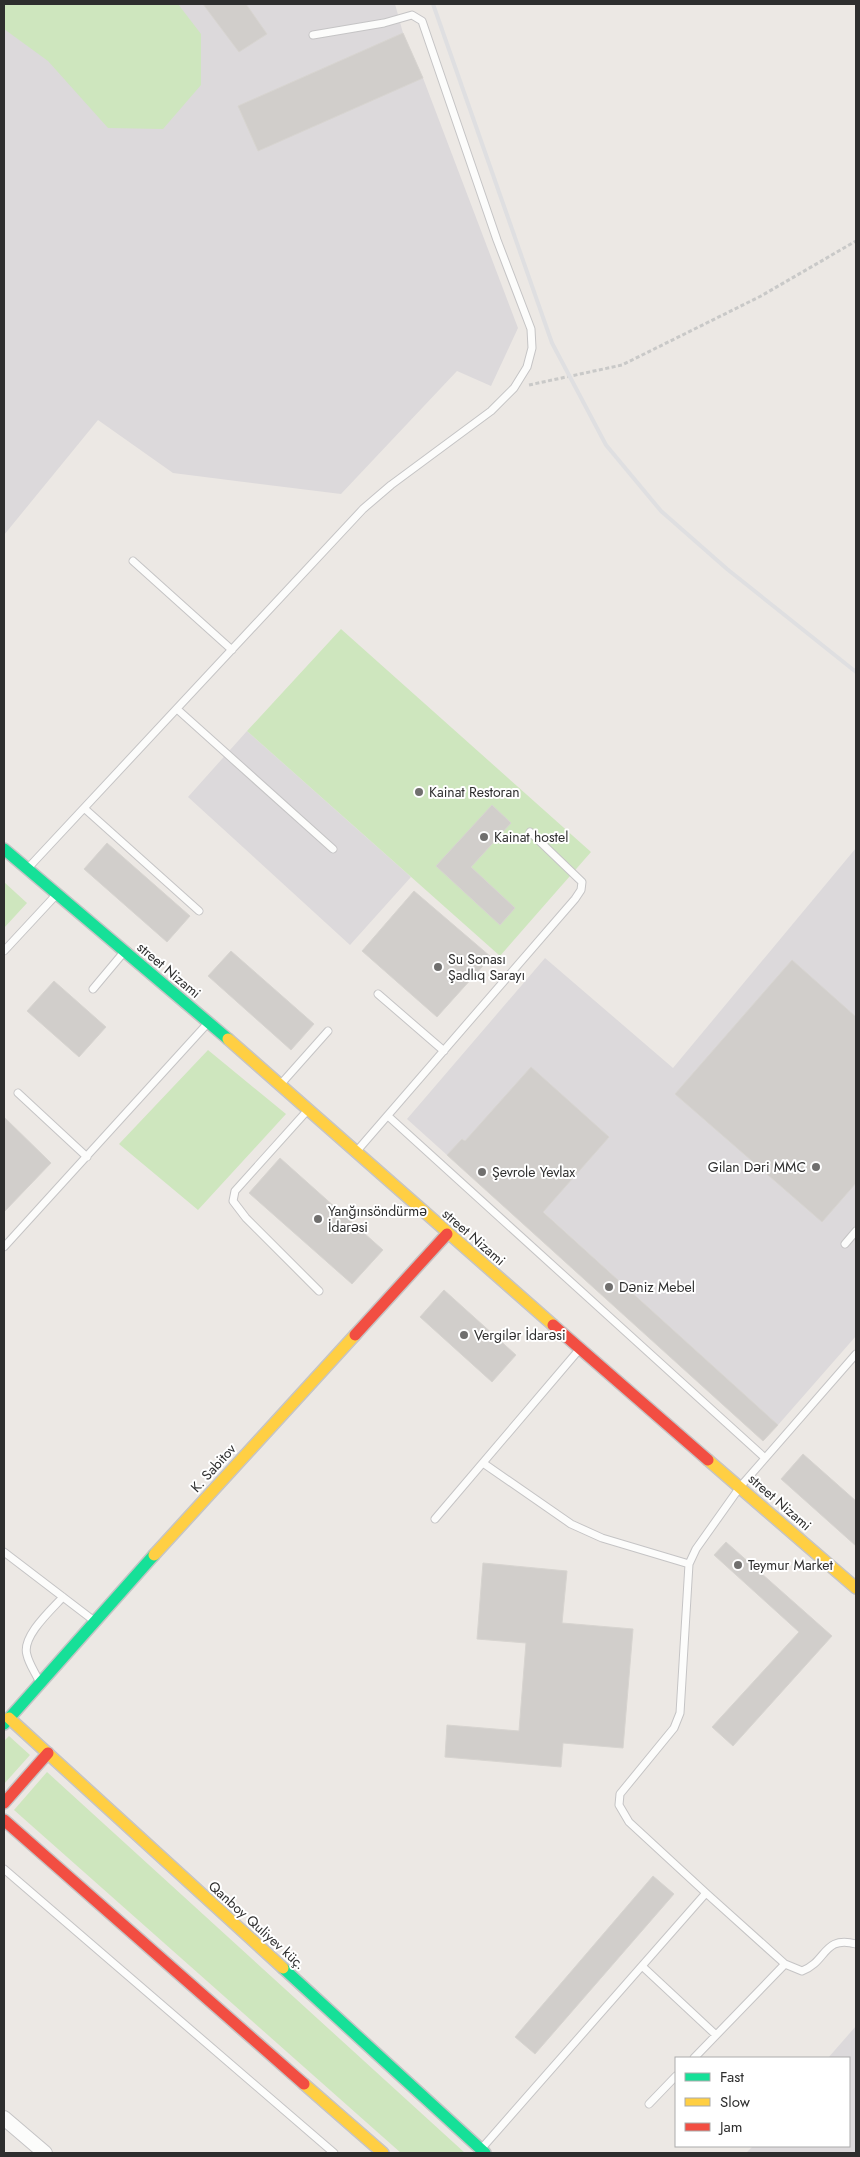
<svg xmlns="http://www.w3.org/2000/svg" width="860" height="2157" font-family="Jost,sans-serif">
<style>
.industrial{fill:#dcd9db}
.green{fill:#cee6be}
.building{fill:#d1cecb;stroke:#d7d4d0}
.lines{fill:none;stroke-linecap:round;stroke-linejoin:round}
.lane-casing{stroke:#c5c4c5;stroke-width:9}
.street-casing{stroke:#c5c4c5;stroke-width:16}
.fast-casing{stroke:#c5c4c5;stroke-width:14}
.slow-casing{stroke:#c5c4c5;stroke-width:14}
.jam-casing{stroke:#c5c4c5;stroke-width:14}
.path{stroke:#c9c9c8;stroke-width:3;stroke-dasharray:4 2.5;stroke-linecap:butt}
.lane{stroke:#fcfcfb;stroke-width:7}
.street{stroke:#fcfcfb;stroke-width:14}
.fast{stroke:#16e098;stroke-width:11}
.slow{stroke:#ffcf43;stroke-width:11}
.jam{stroke:#f24e42;stroke-width:11}
.rail{stroke:#dfdfe1;stroke-width:4}
.poi-dot{fill:#706f6e;stroke:#fff;stroke-width:2}
.labels{text-anchor:middle;dominant-baseline:central;stroke-width:4;stroke-linejoin:round;paint-order:stroke}
.poi-label{font-size:14px;fill:#2e2e2e;stroke:#fff;text-anchor:start}
.street-label{font-size:14px;fill:#2e2e2e;stroke:#fff}
</style>
<rect width="100%" height="100%" fill="#ece8e4"/>
<path class="industrial" d="M 4,4 L 395,4 L 403,33 L 423,78 L 518,328 L 491,386 L 457,371 L 341,494 L 173,473 L 98,420 L 4,535 Z
M 247,731 L 411,877 L 350,945 L 188,797 Z
M 856,848 L 856,1336 L 778,1425 L 463,1139 L 447,1155 L 407,1119 L 545,958 L 673,1068 Z
M 856,2026 L 856,2153 L 746,2153 L 753,2146 L 849,2146 L 849,2058 L 828,2058 Z"/>
<path class="green" d="M 4,4 L 178,4 L 201,34 L 201,85 L 163,129 L 108,128 L 48,61 L 4,29 Z
M 341,629 L 591,852 L 500,956 L 247,731 Z
M 4,882 L 27,903 L 4,928 Z
M 208,1050 L 286,1114 L 198,1210 L 119,1144 Z
M 9,1736 L 30,1755 L 4,1784 L 4,1741 Z
M 47,1772 L 465,2153 L 401,2153 L 14,1810 Z"/>
<path class="building" d="M 203,4 L 246,4 L 267,34 L 239,52 Z
M 403,33 L 423,78 L 258,151 L 238,106 Z
M 492,805 L 511,823 L 471,867 L 515,908 L 500,925 L 436,866 Z
M 107,843 L 190,916 L 167,942 L 84,869 Z
M 414,891 L 491,957 L 437,1017 L 362,951 Z
M 231,951 L 314,1024 L 291,1050 L 208,976 Z
M 792,960 L 856,1017 L 856,1183 L 822,1222 L 675,1094 Z
M 54,981 L 106,1027 L 79,1057 L 27,1011 Z
M 531,1067 L 609,1137 L 543,1212 L 778,1425 L 763,1441 L 447,1155 L 462,1139 L 465,1141 Z
M 4,1117 L 51,1163 L 4,1212 Z
M 280,1158 L 383,1250 L 352,1284 L 249,1193 Z
M 444,1290 L 516,1355 L 492,1382 L 420,1317 Z
M 803,1454 L 856,1501 L 856,1546 L 781,1479 Z
M 726,1542 L 832,1636 L 733,1746 L 712,1727 L 799,1632 L 714,1555 Z
M 483,1563 L 567,1571 L 562,1623 L 633,1629 L 623,1748 L 563,1743 L 561,1767 L 445,1757 L 447,1725 L 519,1731 L 526,1643 L 477,1639 Z
M 653,1876 L 674,1894 L 535,2054 L 515,2037 Z"/>
<g class="lines">
<g class="lane-casing">
<path id="lane" d="M 133,561 L 232,650
M 177,709 L 333,849
M 84,808 L 199,911
M 29,867 L 363,509 L 391,485 L 491,411 L 514,388 L 527,367 L 532,348 L 531,329 L 497,240 L 422,21 L 412,15 L 384,23 L 313,35
M 4,951 L 56,895
M 93,989 L 124,952
M 378,994 L 444,1051
M 280,1085 L 328,1031
M 18,1093 L 87,1157
M 306,1112 L 235,1191 L 233,1201 L 246,1218 L 319,1291
M 388,1116 L 765,1458
M 356,1152 L 575,899 L 581,890 L 582,882 L 530,832
M 845,1244 L 856,1231
M 4,1247 L 207,1024
M 483,1463 L 571,1524 L 602,1538 L 689,1564
M 435,1519 L 578,1351
M 4,1552 L 93,1620
M 39,1681 C 35,1672 29,1664 27,1655 C 21,1637 51,1610 63,1597
M 4,1869 L 334,2153
M 706,1893 L 785,1964 L 802,1971 C 827,1962 823,1935 856,1944
M 642,1966 L 716,2035
M 694,2058 L 785,1964
M 649,2104 L 676,2076
M 482,2148 L 706,1893 L 629,1822 L 619,1805 L 620,1794 L 674,1728 L 680,1713 L 689,1564 L 696,1549 L 740,1487 L 856,1354"/>
</g>
<g class="street-casing">
<path id="street" d="M 4,2118 L 45,2153"/>
</g>
<g class="fast-casing">
<path id="fast" d="M 4,849 L 228,1039
M 4,1724 L 154,1555
M 283,1968 L 485,2153"/>
</g>
<g class="slow-casing">
<path id="slow" d="M 228,1039 L 553,1325
M 708,1460 L 856,1588
M 154,1555 L 355,1335
M 9,1718 L 283,1968
M 304,2084 L 383,2153"/>
</g>
<g class="jam-casing">
<path id="jam" d="M 553,1325 L 708,1460
M 355,1335 L 447,1234
M 4,1803 L 48,1753
M 4,1820 L 304,2084"/>
</g>
<path class="path" d="M 529,385 L 622,365 L 761,296 L 856,241"/>
<use href="#lane" class="lane"/>
<use href="#street" class="street"/>
<use href="#fast" class="fast"/>
<use href="#slow" class="slow"/>
<use href="#jam" class="jam"/>
<path class="rail" d="M 433,4 L 552,343 L 606,445 L 661,511 L 727,569 L 856,672"/>
</g>
<g class="poi-dot">
<circle cx="419" cy="792" r="5"/>
<circle cx="484" cy="837" r="5"/>
<circle cx="438" cy="967" r="5"/>
<circle cx="816" cy="1167" r="5"/>
<circle cx="482" cy="1172" r="5"/>
<circle cx="318" cy="1219" r="5"/>
<circle cx="609" cy="1287" r="5"/>
<circle cx="464" cy="1335" r="5"/>
<circle cx="738" cy="1565" r="5"/>
</g>
<g class="labels">
<g class="poi-label">
<text x="429" y="792">Kainat Restoran</text>
<text x="494" y="837">Kainat hostel</text>
<text x="448" y="959">Su Sonası<tspan x="448" dy="16">Şadlıq Sarayı</tspan></text>
<text x="806" y="1167" text-anchor="end">Gilan Dəri MMC</text>
<text x="492" y="1172">Şevrole Yevlax</text>
<text x="328" y="1211">Yanğınsöndürmə<tspan x="328" dy="16">İdarəsi</tspan></text>
<text x="619" y="1287">Dəniz Mebel</text>
<text x="474" y="1335">Vergilər İdarəsi</text>
<text x="748" y="1565">Teymur Market</text>
</g>
<g class="street-label">
<text transform="translate(169 970) rotate(40)">street Nizami</text>
<text transform="translate(474 1237) rotate(41)">street Nizami</text>
<text transform="translate(213 1468) rotate(-48)">K. Sabitov</text>
<text transform="translate(780 1502) rotate(41)">street Nizami</text>
<text transform="translate(257 1925) rotate(42)">Qanboy Quliyev küç.</text>
</g>
</g>
<rect width="860" height="2157" fill="none" stroke="#2e2e2e" stroke-width="10"/>
<rect x="675" y="2057" width="175" height="90" fill="#ffffff" stroke="#ababab"/>
<rect x="685" y="2073" width="25" height="8" fill="#16e098" stroke="#ababab"/>
<text x="720" y="2082" font-size="15" fill="#2e2e2e">Fast</text>
<rect x="685" y="2098" width="25" height="8" fill="#ffcf43" stroke="#ababab"/>
<text x="720" y="2107" font-size="15" fill="#2e2e2e">Slow</text>
<rect x="685" y="2123" width="25" height="8" fill="#f24e42" stroke="#ababab"/>
<text x="720" y="2132" font-size="15" fill="#2e2e2e">Jam</text>
</svg>
